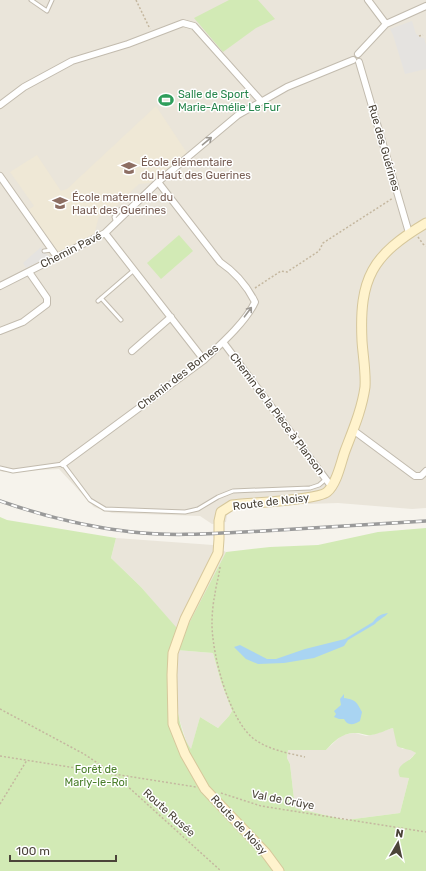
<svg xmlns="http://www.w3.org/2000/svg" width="426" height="871" font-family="Rubik,sans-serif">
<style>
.residential{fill:#eae5da}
.education{fill:#efe8d6}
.green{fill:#d2eab5;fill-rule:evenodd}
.parking{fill:#e5e3e0}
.water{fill:#a9d4f2}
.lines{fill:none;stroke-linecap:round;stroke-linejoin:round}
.lane-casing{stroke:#c2bbae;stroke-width:5}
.street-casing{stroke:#c2bbae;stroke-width:8}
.secondary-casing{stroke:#d6c79b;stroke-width:11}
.path{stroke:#c4b79f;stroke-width:1.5;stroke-dasharray:2 2;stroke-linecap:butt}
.lane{stroke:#fff;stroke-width:3}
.street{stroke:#fff;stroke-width:6}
.secondary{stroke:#fff3cd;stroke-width:9}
.rail-casing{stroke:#9a9a9a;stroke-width:3.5}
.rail{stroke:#fff;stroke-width:2;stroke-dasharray:6;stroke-linecap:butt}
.oneway{stroke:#9c9892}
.labels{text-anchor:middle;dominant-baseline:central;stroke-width:3;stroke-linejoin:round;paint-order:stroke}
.leisure-label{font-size:11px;fill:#27864d;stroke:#fff;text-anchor:start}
.street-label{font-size:11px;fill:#4b4439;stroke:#fff}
.education-label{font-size:11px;fill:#785e54;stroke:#fff;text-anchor:start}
.park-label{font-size:11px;fill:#4a7f2a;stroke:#fff}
</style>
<rect width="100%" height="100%" fill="#f6f3ec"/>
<path class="residential" d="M 0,0 L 426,0 L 426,508 L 412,509 L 338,503 L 248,506 L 232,510 L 227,515 L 226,522 L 212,524 L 200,516 L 112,513 L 94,507 L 59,469 L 3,472 L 0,471 Z
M 116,538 L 213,545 L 226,552 L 183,636 L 141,587 L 111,558 Z
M 176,650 L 213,653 L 221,682 L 232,711 L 229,716 L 218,728 L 200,717 L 191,750 L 187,744 L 179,718 L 173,670 Z
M 393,728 L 402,749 L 411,749 L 416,753 L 409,760 L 409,778 L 400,813 L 346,820 L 295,808 L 290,764 L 287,758 L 288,750 L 326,750 L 342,735 L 355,733 L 366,736 L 371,735 Z"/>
<path class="education" d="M 156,106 L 187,153 L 150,183 L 139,184 L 106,216 L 99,216 L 94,235 L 58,253 L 28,210 L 34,206 L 10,172 L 37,155 L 61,191 L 67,189 Z"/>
<path class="green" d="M 229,0 L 258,0 L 275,19 L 256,28 L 223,52 L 194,18 Z
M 179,235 L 193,251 L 161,279 L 147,263 Z
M 0,517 L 7,520 L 116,538 L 111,558 L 141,587 L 183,635 L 226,552 L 270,547 L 318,545 L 378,532 L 426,528 L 426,871 L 0,871 ZM 176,650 L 213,653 L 221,682 L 232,711 L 229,716 L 218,728 L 200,717 L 191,749 C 179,734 174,691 173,671 C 173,664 175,657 176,650 ZM 393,728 L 397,746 C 404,750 409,748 416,753 C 414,755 411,759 409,760 C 401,765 396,768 400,777 L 409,778 L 400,813 L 346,820 L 295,808 L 290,764 L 287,758 L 288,750 L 326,750 C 334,741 343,732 356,733 C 361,733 366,736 371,735 C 379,734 386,730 393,728 Z"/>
<path class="parking" d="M 412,21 L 416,34 L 422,38 L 424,38 L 426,45 L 426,69 L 405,74 L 393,35 L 390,29 Z
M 41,247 L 49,257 L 26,268 L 23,263 Z"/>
<path class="water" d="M 388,613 C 384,618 379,619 375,624 L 348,640 L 344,646 L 314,658 L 284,663 L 258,664 L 246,659 L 234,647 L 240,645 L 267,659 L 276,659 L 305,649 L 345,639 L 373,622 C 377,616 381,614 388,613 Z
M 344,694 L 344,698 C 356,700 356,701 362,712 L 360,721 C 354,725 347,726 344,719 L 339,719 L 334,717 L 336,714 L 334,711 L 341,705 L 340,699 Z"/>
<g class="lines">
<g class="lane-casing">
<path id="lane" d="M 31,0 L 47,11 L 52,0
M 116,223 L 114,217 L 121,209 L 129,210
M 44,251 L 52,250
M 101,298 L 121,320
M 98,301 L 134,270
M 0,468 L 13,471 L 63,464 L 90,500 L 105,509 L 185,512 L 198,509 L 218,497 L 233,491 L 310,488 L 319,485 L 326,479"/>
</g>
<g class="street-casing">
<path id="street" d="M 368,0 L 386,24
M 358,54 L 386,24 L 426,6
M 359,62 L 409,233
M 0,105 L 24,87 L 72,61 L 128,44 L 183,23 L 194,26 L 261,101
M 0,176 L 57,257
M 105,233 L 204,360
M 0,286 L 105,233 L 158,182 L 238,115 L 287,87 L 353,60
M 0,331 L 23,322 L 47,304 L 47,298 L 29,272
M 223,342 L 331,486
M 132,351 L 171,317
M 353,430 L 415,476 L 421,476 L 426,471
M 63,464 L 204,360 C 220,345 246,322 255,302 C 247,286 235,272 220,262 L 158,182"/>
</g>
<g class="secondary-casing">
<path id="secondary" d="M 279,871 L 265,852 L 205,789 L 185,754 L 173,724 L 172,675 L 173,653 L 185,619 L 218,553 L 219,539 L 219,521 L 221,512 L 232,505 C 248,503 318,500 327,492 C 337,484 341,462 345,451 C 353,430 362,409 365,387 C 366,372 363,356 362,341 C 359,278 372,255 426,223"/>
</g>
<path class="path" d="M 136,0 L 150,29
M 419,36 L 423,35
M 418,237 L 423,244 L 426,246
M 255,288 L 281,271 L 287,272 L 319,251 L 323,243 L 393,198
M 220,567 C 219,576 216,585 215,594 C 213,603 212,614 212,624 C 212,654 229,720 254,739 C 269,750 288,753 305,757
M 0,709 L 84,754 L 114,774 L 221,871
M 0,756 L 196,787
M 221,793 L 261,806 L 426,832
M 0,804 L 27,760"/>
<use href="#lane" class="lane"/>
<use href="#street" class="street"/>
<use href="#secondary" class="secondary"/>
<g class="rail-casing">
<path id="rail" d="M 0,501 C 43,516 87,527 132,532 C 176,537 219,533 263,531 C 317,528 372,524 426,521"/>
</g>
<use href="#rail" class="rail"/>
</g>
<defs><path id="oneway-shaft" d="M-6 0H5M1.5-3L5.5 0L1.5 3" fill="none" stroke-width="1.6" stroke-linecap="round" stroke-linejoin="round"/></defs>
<g class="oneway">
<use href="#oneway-shaft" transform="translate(207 141) rotate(-40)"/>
<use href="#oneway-shaft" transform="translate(248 312) rotate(-53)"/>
</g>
<defs>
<g id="stadium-bare" transform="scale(1.2)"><path d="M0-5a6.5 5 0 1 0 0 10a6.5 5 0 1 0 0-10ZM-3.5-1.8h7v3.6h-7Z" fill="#2e9e5b" stroke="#fff" stroke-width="2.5" paint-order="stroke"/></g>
<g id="school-bare" transform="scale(1.2)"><path d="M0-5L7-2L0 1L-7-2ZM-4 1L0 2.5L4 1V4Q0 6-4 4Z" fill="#8d6e63" stroke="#fff" stroke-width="2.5" paint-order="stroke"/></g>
</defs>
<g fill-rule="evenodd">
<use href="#stadium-bare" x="166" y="100"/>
<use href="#school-bare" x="129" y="168"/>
<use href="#school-bare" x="60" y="203"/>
</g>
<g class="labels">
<g class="leisure-label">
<text x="178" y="94">Salle de Sport<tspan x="178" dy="13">Marie-Amélie Le Fur</tspan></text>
</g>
<g class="street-label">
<text transform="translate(384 148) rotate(74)">Rue des Guérines</text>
<text transform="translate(71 250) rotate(-27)">Chemin Pavé</text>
<text transform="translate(178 377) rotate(-38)">Chemin des Bornes</text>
<text transform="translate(277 414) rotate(53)">Chemin de la Pièce à Planson</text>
<text transform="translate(271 502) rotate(-7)">Route de Noisy</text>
<text transform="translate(283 800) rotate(11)">Val de Crüye</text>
<text transform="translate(169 813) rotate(42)">Route Rusée</text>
<text transform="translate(239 825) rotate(47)">Route de Noisy</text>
</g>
<g class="education-label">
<text x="141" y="162">École élémentaire<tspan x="141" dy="13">du Haut des Guerines</tspan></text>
<text x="72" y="197">École maternelle du<tspan x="72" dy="13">Haut des Guerines</tspan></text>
</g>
<g class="park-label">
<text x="96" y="769">Forêt de<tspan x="96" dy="13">Marly-le-Roi</tspan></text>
</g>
</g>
<g transform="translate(398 843) rotate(9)" stroke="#ffffff" stroke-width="3" paint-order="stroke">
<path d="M0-3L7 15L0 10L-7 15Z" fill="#4b4439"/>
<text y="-6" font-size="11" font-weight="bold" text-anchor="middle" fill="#4b4439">N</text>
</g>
<path d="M10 855v6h106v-6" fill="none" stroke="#4b4439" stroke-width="2"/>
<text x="16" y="855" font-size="12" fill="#4b4439" stroke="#ffffff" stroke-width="3" paint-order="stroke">100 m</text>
</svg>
